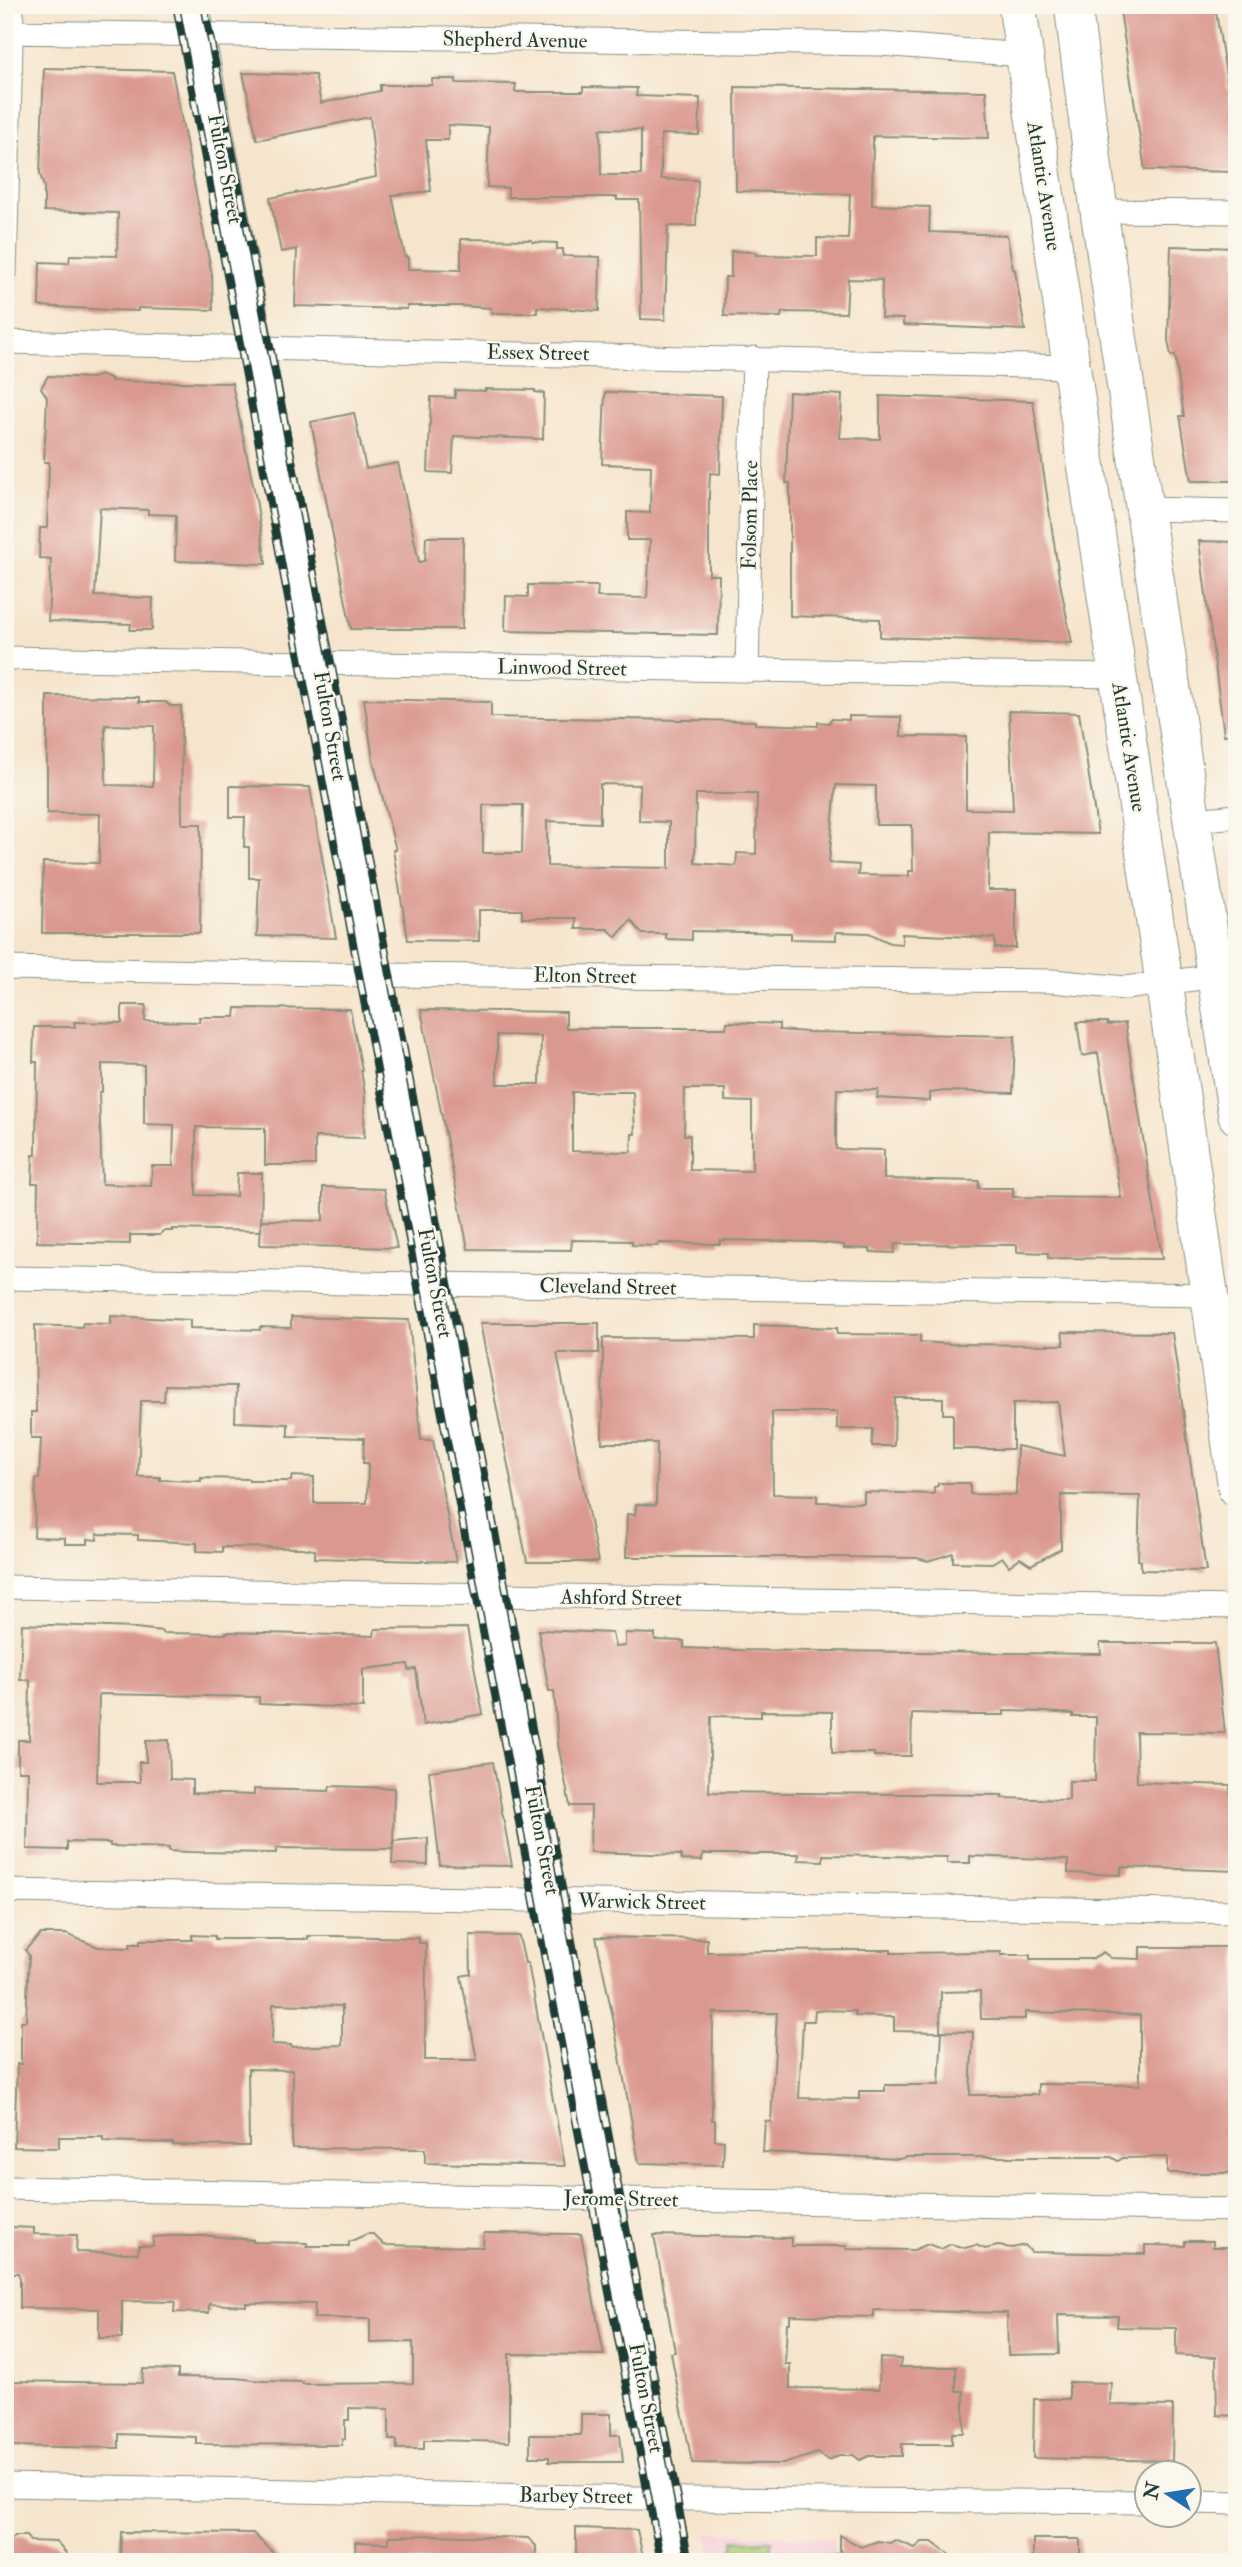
<svg xmlns="http://www.w3.org/2000/svg" width="1242" height="2567" font-family="'IM FELL Double Pica',serif">
<style>
.built{fill:#f5cfd9}
.green{fill:#a8cb75;stroke:#648454;stroke-width:2}
.building{fill:#da9990;fill-rule:evenodd}
.lines{fill:none;stroke-linecap:round;stroke-linejoin:round}
.minor-casing{stroke:#8a9180;stroke-width:25}
.tertiary-casing{stroke:#8a9180;stroke-width:32}
.primary-casing{stroke:#8a9180;stroke-width:39}
.minor{stroke:#fff;stroke-width:23}
.tertiary{stroke:#fff;stroke-width:30}
.primary{stroke:#fff;stroke-width:37}
.rail-casing{stroke:#1f3d34;stroke-width:8}
.rail{stroke:#fbf7ec;stroke-width:5;stroke-dasharray:16;stroke-linecap:butt}
.labels{text-anchor:middle;dominant-baseline:central;stroke-width:5;stroke-linejoin:round;paint-order:stroke}
.street-label{font-size:21px;fill:#1f3d34;stroke:#fbf7ec}
</style>
<rect width="100%" height="100%" fill="#fbf7ec"/>
<filter id="ink" filterUnits="userSpaceOnUse"><feTurbulence type="fractalNoise" baseFrequency=".0143" numOctaves="2"/><feDisplacementMap in="SourceGraphic" scale="14" xChannelSelector="R" yChannelSelector="G"/><feConvolveMatrix kernelMatrix="1 2 1 2 8 2 1 2 1" color-interpolation-filters="sRGB"/></filter>
<filter id="wash" filterUnits="userSpaceOnUse"><feTurbulence type="fractalNoise" baseFrequency=".00686" numOctaves="4" result="noise"/><feDisplacementMap in="SourceGraphic" scale="28" xChannelSelector="R" yChannelSelector="G"/><feGaussianBlur stdDeviation="1.57" result="paint"/><feColorMatrix in="noise" values="0 0 0 0 0 0 0 0 0 0 0 0 0 0 0 0 0 1.4 0 .05"/><feComposite in="paint" operator="in"/></filter>
<g filter="url(#wash)">
<rect width="100%" height="100%" fill="#f6e5cd"/>
<path class="built" d="M 707,2532 L 833,2538 L 834,2562 L 713,2562 Z"/>
<path class="green" d="M 733,2540 L 772,2541 L 771,2553 L 777,2559 L 795,2559 L 795,2562 L 734,2562 Z"/>
<g id="blocks">
<path class="building" d="M 1119,5 L 1215,5 L 1237,146 L 1237,172 L 1145,170 Z
M 44,68 L 172,71 L 212,275 L 213,310 L 138,308 L 138,311 L 110,310 L 39,306 L 40,262 L 69,263 L 70,255 L 117,256 L 118,213 L 44,211 L 44,187 L 40,174 Z
M 243,73 L 315,75 L 321,103 L 380,91 L 380,85 L 432,85 L 432,79 L 456,79 L 456,83 L 516,84 L 515,92 L 583,92 L 583,87 L 637,88 L 636,96 L 700,98 L 699,135 L 661,134 L 661,179 L 698,180 L 696,226 L 668,226 L 665,320 L 641,319 L 639,200 L 617,200 L 617,197 L 508,197 L 508,188 L 487,187 L 489,127 L 448,125 L 448,140 L 426,140 L 431,191 L 392,195 L 405,257 L 408,257 L 408,269 L 461,270 L 461,239 L 532,240 L 532,242 L 557,243 L 557,249 L 563,249 L 563,256 L 600,257 L 599,311 L 537,307 L 537,313 L 491,313 L 491,308 L 460,306 L 407,306 L 407,309 L 295,306 L 297,249 L 281,252 L 270,198 L 376,177 L 370,117 L 257,140 ZM 600,129 L 641,130 L 641,175 L 601,175 Z
M 735,87 L 986,91 L 989,138 L 873,136 L 872,205 L 930,207 L 929,232 L 1007,235 L 1013,269 L 1015,270 L 1025,330 L 903,325 L 903,319 L 881,318 L 882,280 L 848,279 L 846,313 L 782,312 L 781,317 L 724,316 L 725,277 L 731,277 L 731,251 L 756,252 L 756,255 L 817,256 L 817,238 L 848,239 L 850,194 L 736,191 Z
M 1171,246 L 1237,248 L 1237,481 L 1191,481 L 1180,416 L 1184,416 L 1175,355 L 1171,356 L 1168,340 Z
M 102,375 L 112,379 L 111,381 L 232,383 L 256,499 L 266,564 L 175,561 L 176,515 L 148,514 L 148,510 L 100,508 L 95,596 L 153,598 L 152,630 L 130,630 L 131,624 L 48,621 L 51,559 L 39,558 L 40,528 L 47,528 L 49,462 L 44,462 L 47,397 L 41,388 L 48,376 L 92,378 Z
M 485,389 L 535,390 L 535,392 L 544,393 L 543,439 L 454,436 L 452,473 L 428,472 L 431,397 L 455,398 L 455,390 L 485,391 Z
M 605,392 L 722,396 L 720,474 L 710,473 L 709,494 L 709,575 L 719,575 L 718,635 L 505,631 L 506,596 L 528,597 L 528,585 L 598,586 L 597,597 L 647,598 L 650,540 L 627,540 L 627,512 L 650,513 L 651,466 L 602,464 Z
M 789,392 L 842,395 L 840,438 L 880,439 L 880,396 L 1033,401 L 1060,583 L 1072,643 L 880,637 L 880,619 L 790,616 L 790,483 L 786,483 Z
M 354,413 L 366,469 L 398,463 L 419,562 L 425,561 L 426,537 L 463,537 L 462,629 L 351,629 L 311,422 Z
M 1199,541 L 1237,542 L 1237,734 L 1224,735 Z
M 47,696 L 139,697 L 139,702 L 166,702 L 170,706 L 181,706 L 182,824 L 201,824 L 200,933 L 42,933 L 43,862 L 99,863 L 100,814 L 47,813 ZM 105,725 L 154,726 L 153,786 L 106,785 Z
M 364,699 L 491,702 L 491,717 L 755,721 L 755,724 L 818,726 L 818,722 L 829,723 L 831,719 L 849,720 L 849,716 L 901,717 L 901,736 L 966,737 L 966,809 L 1013,810 L 1009,711 L 1079,713 L 1098,834 L 989,832 L 988,890 L 1016,890 L 1016,948 L 995,948 L 995,938 L 902,934 L 902,944 L 890,943 L 869,933 L 836,932 L 836,940 L 791,939 L 791,933 L 692,931 L 692,940 L 666,939 L 666,934 L 642,934 L 631,920 L 616,937 L 608,929 L 576,929 L 576,918 L 522,918 L 522,910 L 479,910 L 479,941 L 408,940 L 393,850 L 396,850 L 373,760 ZM 600,784 L 640,785 L 639,821 L 669,822 L 669,868 L 547,866 L 547,821 L 600,823 ZM 836,785 L 876,786 L 876,825 L 912,825 L 913,871 L 909,871 L 909,876 L 858,875 L 859,865 L 829,863 ZM 696,794 L 757,794 L 756,854 L 737,853 L 736,866 L 695,863 ZM 483,805 L 523,805 L 522,853 L 483,853 Z
M 230,786 L 310,787 L 336,938 L 257,936 L 259,878 L 249,878 L 249,847 L 244,847 L 245,817 L 230,817 Z
M 122,1005 L 146,1005 L 145,1021 L 200,1022 L 199,1017 L 235,1017 L 236,1008 L 350,1009 L 362,1070 L 361,1070 L 365,1095 L 364,1138 L 315,1137 L 315,1165 L 265,1165 L 265,1128 L 196,1127 L 196,1195 L 236,1196 L 237,1173 L 262,1173 L 261,1231 L 172,1229 L 172,1231 L 163,1231 L 160,1235 L 130,1235 L 130,1244 L 37,1242 L 38,1183 L 32,1183 L 33,1155 L 36,1155 L 37,1062 L 33,1062 L 34,1027 L 75,1027 L 74,1022 L 122,1023 ZM 102,1064 L 144,1065 L 144,1124 L 174,1125 L 173,1166 L 152,1166 L 151,1186 L 102,1184 L 99,1092 L 102,1092 Z
M 421,1010 L 566,1012 L 566,1028 L 726,1028 L 727,1022 L 779,1024 L 779,1030 L 808,1032 L 1015,1036 L 1013,1093 L 944,1091 L 930,1093 L 930,1101 L 877,1098 L 878,1090 L 837,1089 L 836,1120 L 836,1149 L 884,1150 L 884,1179 L 979,1181 L 978,1188 L 1013,1188 L 1013,1197 L 1121,1198 L 1098,1053 L 1082,1056 L 1077,1022 L 1107,1022 L 1108,1025 L 1125,1023 L 1162,1259 L 1048,1258 L 1048,1253 L 1017,1252 L 1017,1245 L 895,1244 L 894,1253 L 870,1252 L 870,1249 L 844,1248 L 844,1245 L 816,1242 L 720,1240 L 720,1244 L 658,1243 L 658,1246 L 632,1245 L 632,1241 L 572,1240 L 571,1250 L 468,1249 ZM 497,1035 L 541,1036 L 540,1084 L 497,1084 ZM 685,1089 L 725,1089 L 725,1101 L 752,1102 L 752,1171 L 690,1170 L 690,1135 L 684,1135 ZM 572,1092 L 633,1092 L 635,1134 L 632,1134 L 631,1152 L 572,1151 Z
M 323,1187 L 384,1189 L 397,1248 L 260,1245 L 261,1220 L 323,1221 Z
M 111,1316 L 190,1320 L 190,1328 L 260,1330 L 260,1327 L 291,1328 L 291,1317 L 409,1320 L 421,1440 L 433,1440 L 456,1562 L 315,1558 L 315,1550 L 302,1548 L 222,1547 L 222,1552 L 197,1551 L 197,1543 L 138,1540 L 138,1535 L 97,1534 L 97,1540 L 88,1539 L 88,1544 L 65,1544 L 65,1538 L 34,1537 L 36,1479 L 39,1479 L 41,1438 L 31,1438 L 31,1412 L 36,1412 L 35,1325 L 82,1327 L 83,1323 L 111,1324 ZM 165,1385 L 236,1386 L 235,1422 L 288,1424 L 288,1436 L 364,1438 L 363,1463 L 368,1463 L 367,1503 L 314,1503 L 314,1477 L 292,1476 L 291,1481 L 249,1481 L 249,1479 L 201,1478 L 201,1481 L 160,1480 L 160,1477 L 138,1477 L 141,1401 L 164,1401 Z
M 480,1323 L 599,1323 L 599,1353 L 557,1353 L 598,1562 L 527,1562 Z
M 754,1325 L 837,1328 L 837,1334 L 920,1335 L 920,1342 L 951,1344 L 1064,1345 L 1062,1332 L 1172,1333 L 1206,1571 L 1141,1570 L 1141,1561 L 1138,1560 L 1140,1496 L 1061,1495 L 1061,1549 L 1031,1565 L 1020,1558 L 1009,1566 L 1002,1557 L 992,1563 L 953,1562 L 953,1553 L 928,1561 L 917,1558 L 830,1557 L 626,1557 L 627,1514 L 635,1515 L 636,1504 L 656,1505 L 657,1443 L 602,1443 L 603,1338 L 754,1339 ZM 895,1398 L 943,1398 L 943,1414 L 953,1414 L 953,1449 L 1013,1449 L 1013,1403 L 1058,1402 L 1065,1456 L 1017,1446 L 1016,1495 L 970,1494 L 970,1483 L 938,1483 L 938,1486 L 934,1487 L 934,1494 L 864,1492 L 864,1503 L 817,1502 L 817,1495 L 773,1494 L 772,1412 L 837,1412 L 837,1429 L 873,1429 L 872,1446 L 894,1446 Z
M 22,1624 L 135,1628 L 162,1631 L 162,1633 L 226,1634 L 226,1632 L 374,1636 L 375,1629 L 467,1628 L 483,1714 L 423,1725 L 416,1669 L 409,1670 L 408,1664 L 363,1669 L 363,1708 L 259,1704 L 259,1697 L 99,1694 L 97,1782 L 140,1782 L 139,1762 L 146,1762 L 146,1741 L 169,1740 L 170,1779 L 192,1780 L 192,1793 L 254,1795 L 254,1789 L 329,1791 L 330,1786 L 394,1788 L 393,1849 L 276,1848 L 276,1853 L 190,1852 L 169,1851 L 169,1848 L 110,1846 L 110,1843 L 67,1842 L 67,1850 L 27,1849 L 28,1771 L 18,1771 L 18,1740 L 29,1740 L 30,1680 L 20,1680 Z
M 538,1630 L 612,1633 L 615,1647 L 625,1646 L 625,1633 L 655,1634 L 655,1640 L 684,1641 L 684,1648 L 737,1650 L 1101,1654 L 1100,1643 L 1215,1643 L 1225,1733 L 1136,1732 L 1137,1782 L 1230,1785 L 1237,1871 L 1121,1867 L 1121,1875 L 1068,1873 L 1068,1860 L 970,1856 L 970,1863 L 947,1863 L 947,1857 L 823,1855 L 823,1861 L 798,1860 L 799,1854 L 703,1854 L 702,1861 L 681,1860 L 681,1855 L 590,1852 L 591,1806 L 570,1806 L 558,1744 L 554,1691 L 549,1691 ZM 761,1711 L 832,1712 L 832,1753 L 874,1753 L 874,1756 L 911,1756 L 912,1714 L 914,1713 L 973,1715 L 1004,1715 L 1004,1711 L 1044,1712 L 1073,1714 L 1073,1717 L 1096,1717 L 1095,1781 L 1069,1781 L 1069,1800 L 1002,1798 L 1002,1795 L 709,1792 L 711,1716 L 761,1717 Z
M 493,1762 L 512,1866 L 440,1865 L 429,1771 Z
M 428,1838 L 428,1865 L 392,1864 L 393,1841 Z
M 41,1934 L 66,1934 L 98,1947 L 130,1948 L 130,1944 L 140,1944 L 140,1940 L 192,1940 L 192,1935 L 215,1936 L 215,1939 L 308,1939 L 308,1936 L 334,1936 L 419,1938 L 419,1943 L 426,1943 L 425,2060 L 477,2060 L 461,1976 L 471,1974 L 470,1935 L 519,1936 L 525,1963 L 528,1963 L 565,2166 L 425,2163 L 425,2149 L 292,2148 L 293,2070 L 248,2069 L 249,2146 L 173,2145 L 173,2143 L 103,2141 L 103,2137 L 59,2137 L 59,2148 L 14,2147 L 17,2064 L 21,2064 L 21,2021 L 26,2021 L 29,1955 L 25,1950 ZM 273,2004 L 342,2006 L 342,2045 L 291,2047 L 291,2045 L 272,2044 Z
M 596,1937 L 707,1939 L 707,1952 L 856,1950 L 891,1950 L 891,1953 L 1001,1952 L 1001,1955 L 1030,1955 L 1030,1959 L 1093,1959 L 1103,1952 L 1111,1958 L 1140,1959 L 1140,1947 L 1237,1947 L 1237,2173 L 1167,2173 L 1167,2157 L 1123,2158 L 1118,2161 L 1111,2157 L 907,2157 L 899,2159 L 763,2152 L 765,2121 L 771,2122 L 777,2013 L 713,2013 L 712,2120 L 715,2120 L 715,2140 L 724,2141 L 723,2165 L 639,2163 L 613,2018 ZM 980,1991 L 981,2019 L 1025,2019 L 1025,2012 L 1140,2015 L 1140,2085 L 1038,2084 L 1038,2095 L 970,2095 L 973,2032 L 942,2031 L 939,2085 L 885,2085 L 885,2091 L 859,2091 L 859,2099 L 799,2098 L 803,2021 L 814,2021 L 815,2010 L 855,2011 L 855,2016 L 894,2017 L 894,2031 L 940,2032 L 941,1992 Z
M 11,2227 L 34,2228 L 34,2234 L 77,2235 L 76,2252 L 138,2253 L 139,2245 L 153,2246 L 153,2237 L 171,2236 L 211,2236 L 253,2240 L 253,2242 L 307,2243 L 307,2246 L 349,2246 L 349,2242 L 367,2234 L 373,2234 L 384,2245 L 483,2247 L 484,2233 L 581,2234 L 604,2355 L 509,2354 L 509,2442 L 432,2440 L 424,2440 L 424,2449 L 397,2449 L 397,2440 L 389,2440 L 389,2409 L 349,2408 L 349,2420 L 345,2420 L 345,2439 L 342,2439 L 342,2445 L 196,2444 L 196,2437 L 119,2434 L 119,2448 L 5,2446 L 7,2381 L 142,2383 L 143,2369 L 178,2370 L 178,2377 L 236,2378 L 263,2381 L 302,2382 L 302,2384 L 413,2383 L 413,2342 L 370,2343 L 370,2319 L 314,2318 L 315,2304 L 246,2303 L 246,2306 L 209,2304 L 209,2313 L 174,2312 L 175,2302 L 122,2301 L 122,2338 L 99,2338 L 99,2309 L 20,2308 L 20,2278 L 18,2273 L 10,2273 Z
M 654,2235 L 791,2238 L 791,2246 L 847,2246 L 846,2249 L 914,2250 L 928,2244 L 941,2249 L 951,2244 L 965,2248 L 976,2245 L 985,2249 L 998,2246 L 1012,2248 L 1025,2245 L 1031,2252 L 1145,2254 L 1145,2245 L 1185,2246 L 1185,2241 L 1213,2241 L 1213,2247 L 1237,2247 L 1237,2416 L 1217,2415 L 1216,2357 L 1176,2355 L 1176,2328 L 1117,2327 L 1118,2316 L 1058,2315 L 1059,2354 L 1008,2355 L 1007,2313 L 874,2310 L 874,2317 L 790,2315 L 790,2323 L 787,2323 L 785,2364 L 790,2364 L 790,2388 L 879,2389 L 880,2358 L 901,2359 L 900,2367 L 956,2367 L 956,2391 L 964,2391 L 964,2433 L 952,2433 L 952,2444 L 902,2444 L 902,2456 L 869,2456 L 860,2460 L 853,2455 L 839,2455 L 828,2460 L 818,2453 L 783,2464 L 692,2463 L 671,2353 L 675,2352 Z
M 1069,2382 L 1111,2383 L 1110,2405 L 1173,2406 L 1172,2461 L 1033,2458 L 1034,2399 L 1069,2399 Z
M 581,2414 L 611,2414 L 611,2435 L 620,2435 L 623,2462 L 549,2462 L 549,2457 L 530,2457 L 530,2435 L 581,2435 Z
M 576,2528 L 637,2530 L 644,2562 L 576,2562 Z
M 121,2532 L 253,2533 L 283,2562 L 120,2562 Z
M 435,2535 L 528,2538 L 536,2546 L 536,2562 L 356,2562 L 355,2542 L 389,2543 L 389,2536 Z
M 840,2535 L 861,2547 L 878,2541 L 890,2543 L 895,2540 L 915,2548 L 922,2542 L 932,2542 L 959,2562 L 828,2562 L 827,2557 L 840,2553 Z
M 15,2536 L 26,2536 L 30,2541 L 56,2542 L 74,2562 L 14,2562 L 7,2553 L 7,2542 Z
M 1033,2539 L 1080,2539 L 1080,2562 L 1033,2562 Z"/>
</g>
</g>
<g filter="url(#ink)">
<use href="#blocks" fill-opacity="0" stroke="#8a9180" stroke-width="2"/>
<g class="lines">
<g class="minor-casing">
<path id="minor" d="M 5,32 L 881,44 L 1024,55
M 1099,211 L 1237,212
M 5,274 L 12,5
M 5,342 L 1071,367
M 1145,509 L 1237,511
M 5,658 L 1118,676
M 747,671 L 754,358
M 1193,820 L 1237,816
M 5,968 L 376,975 L 1052,981 L 1125,988 L 1216,976
M 5,1278 L 1210,1295
M 5,1587 L 1237,1607
M 5,1891 L 1237,1912
M 5,2188 L 1237,2210
M 5,2485 L 689,2499 L 1148,2502
M 1190,2502 L 1237,2503"/>
</g>
<g class="tertiary-casing">
<path id="tertiary" d="M 194,5 L 676,2562"/>
</g>
<g class="primary-casing">
<path id="primary" d="M 1017,5 L 1180,1088 L 1237,1489
M 1073,5 L 1099,211 L 1237,1116"/>
</g>
<use href="#minor" class="minor"/>
<use href="#tertiary" class="tertiary"/>
<use href="#primary" class="primary"/>
<g class="rail-casing">
<path id="rail" d="M 176,5 L 546,1965 L 661,2562
M 204,5 L 336,688 L 689,2562"/>
</g>
<use href="#rail" class="rail"/>
</g>
</g>
<g class="labels">
<g class="street-label">
<text transform="translate(515 40) rotate(1)">Shepherd Avenue</text>
<text transform="translate(225 169) rotate(79)">Fulton Street</text>
<text transform="translate(1044 186) rotate(81)">Atlantic Avenue</text>
<text transform="translate(538 353) rotate(1)">Essex Street</text>
<text transform="translate(750 515) rotate(-89)">Folsom Place</text>
<text transform="translate(562 668) rotate(1)">Linwood Street</text>
<text transform="translate(330 726) rotate(80)">Fulton Street</text>
<text transform="translate(1129 747) rotate(81)">Atlantic Avenue</text>
<text transform="translate(585 976) rotate(1)">Elton Street</text>
<text transform="translate(435 1283) rotate(79)">Fulton Street</text>
<text transform="translate(608 1287) rotate(1)">Cleveland Street</text>
<text transform="translate(621 1598) rotate(1)">Ashford Street</text>
<text transform="translate(542 1840) rotate(79)">Fulton Street</text>
<text transform="translate(642 1902) rotate(1)">Warwick Street</text>
<text transform="translate(621 2199) rotate(1)">Jerome Street</text>
<text transform="translate(646 2398) rotate(79)">Fulton Street</text>
<text transform="translate(576 2496) rotate(1)">Barbey Street</text>
</g>
</g>
<rect width="1242" height="2567" fill="none" stroke="#fbf7ec" stroke-width="28"/>
<g transform="translate(1168 2494) rotate(282)"><circle r="33" fill="#fbf7ec" stroke="#a3ada2" stroke-width="2"/>
<path d="M0-5L12 26L0 18L-12 26Z" fill="#1f6fb2"/>
<text y="-10" font-size="19" font-weight="bold" text-anchor="middle" fill="#1f3d34">N</text>
</g>
</svg>
